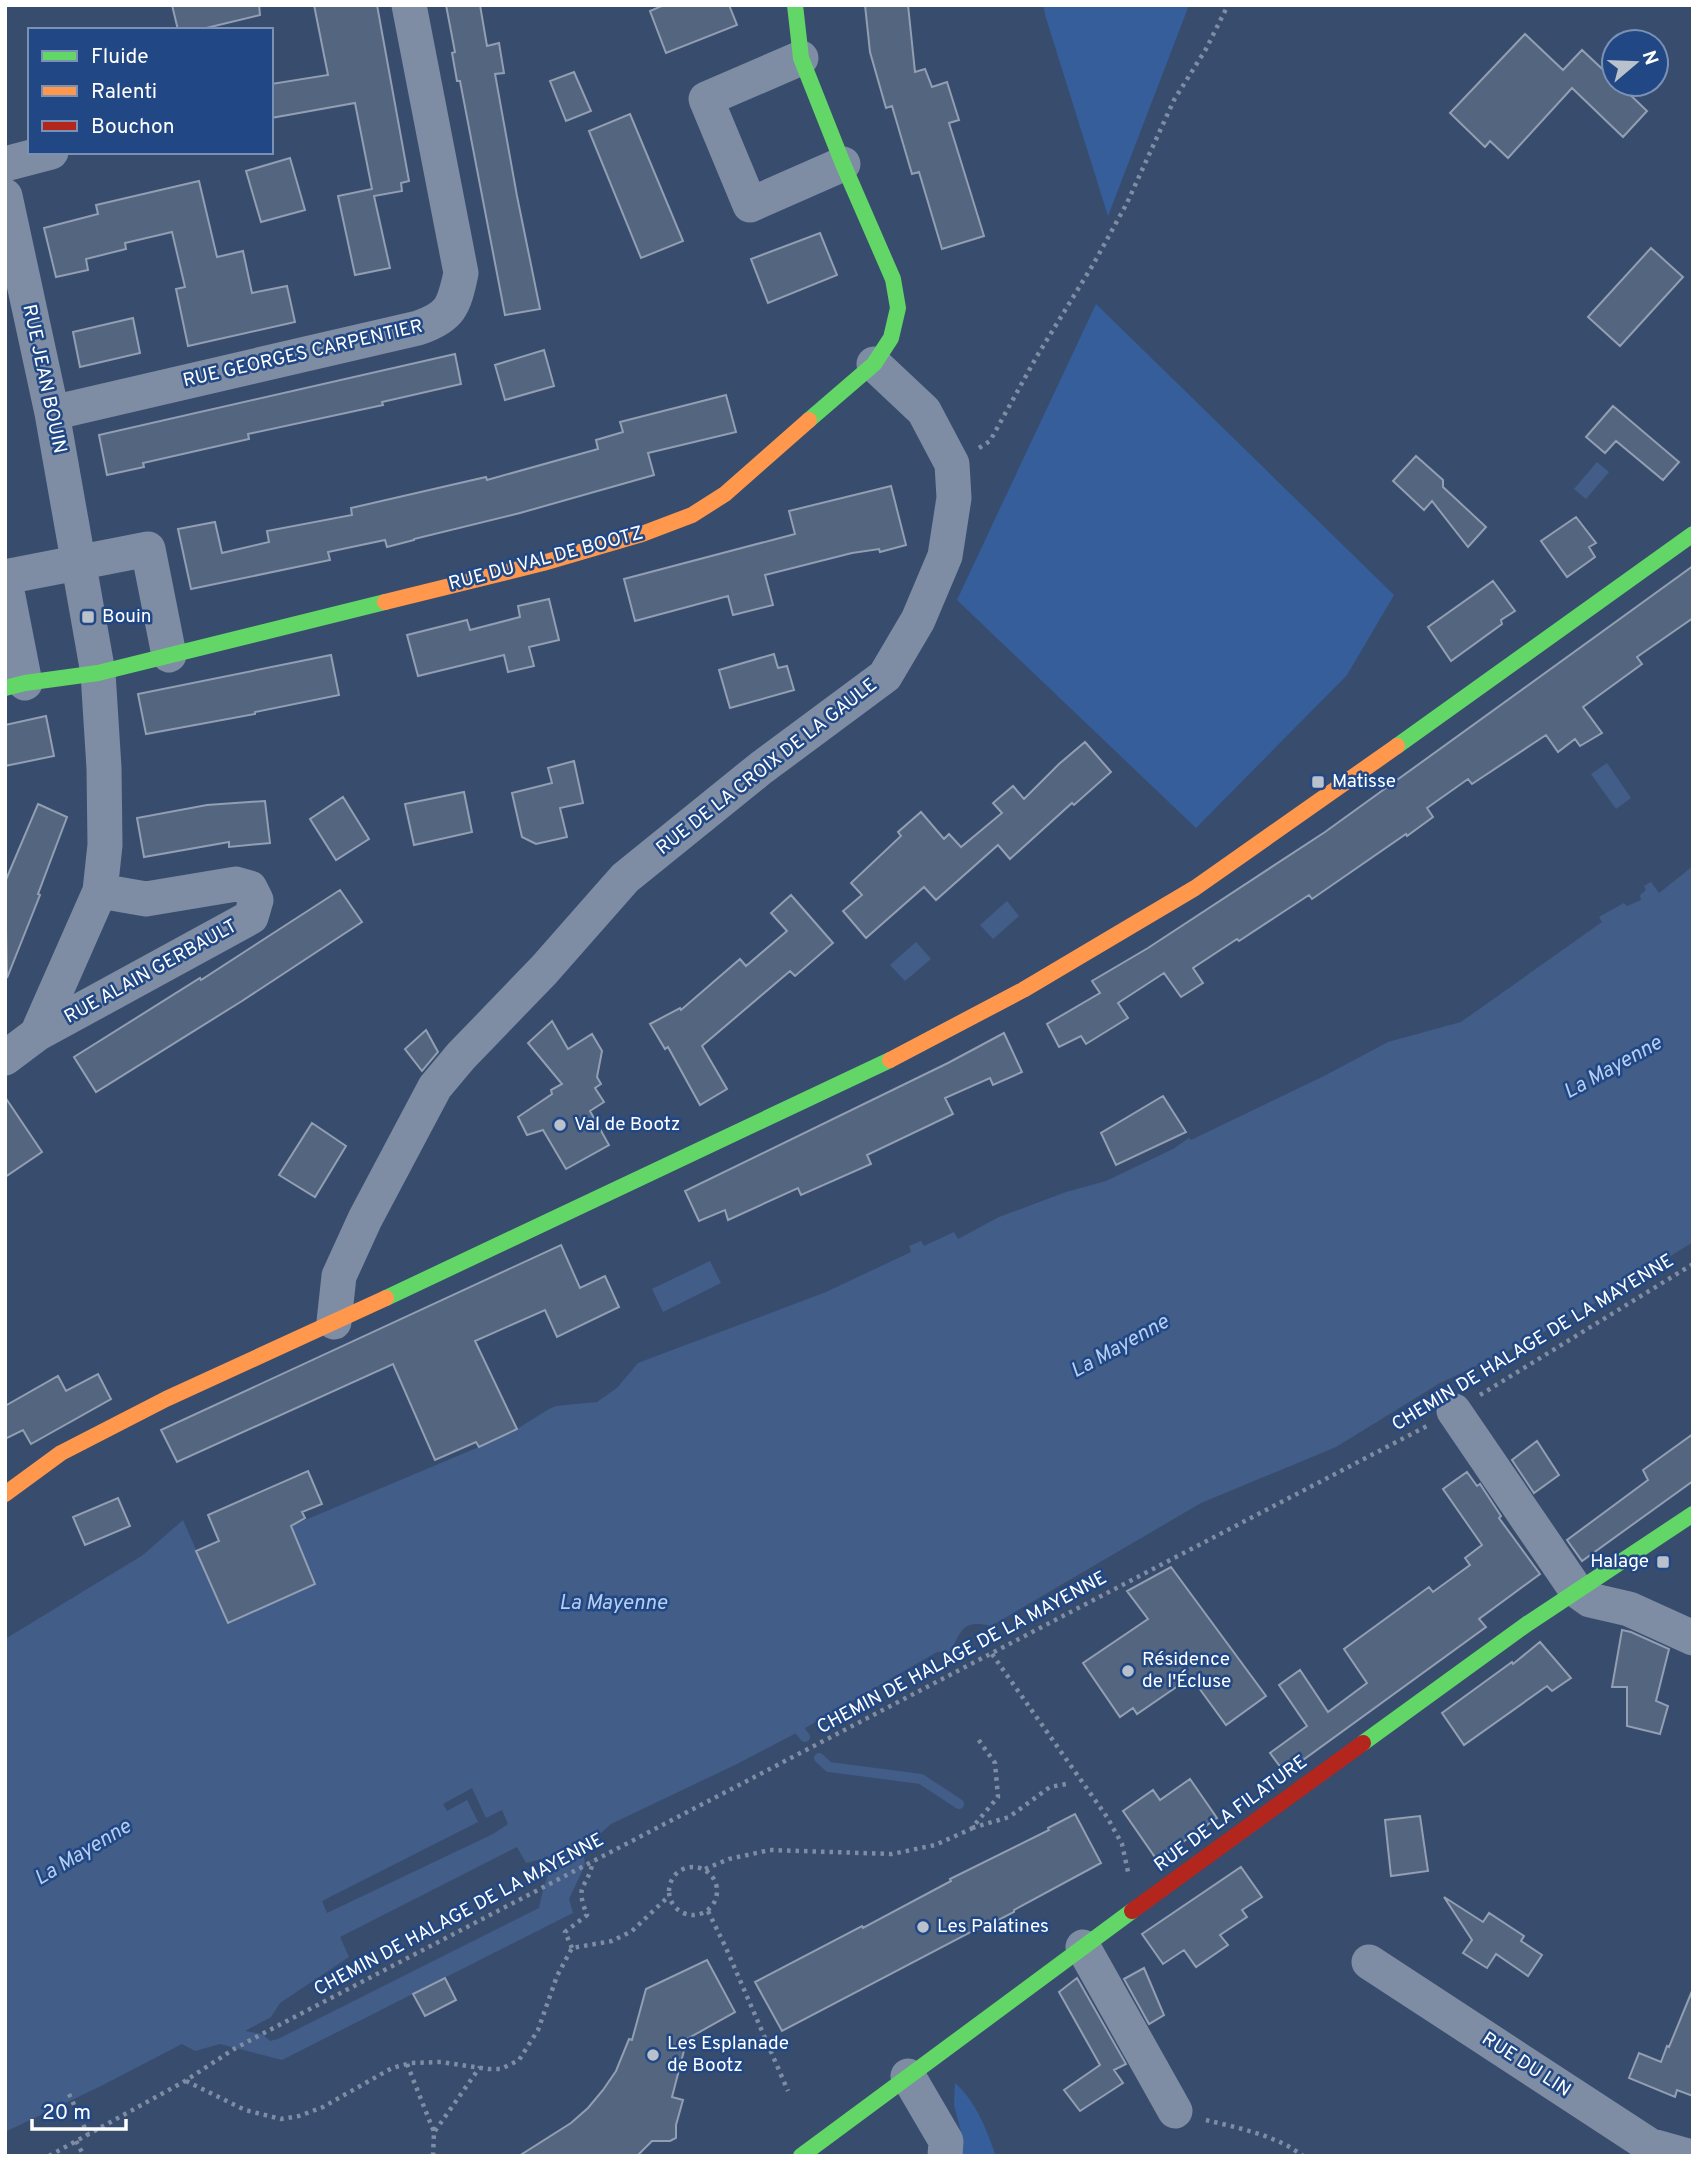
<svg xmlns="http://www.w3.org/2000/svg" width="1698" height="2161" font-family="Overpass,sans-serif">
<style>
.green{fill:#355e9b}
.water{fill:#425d88;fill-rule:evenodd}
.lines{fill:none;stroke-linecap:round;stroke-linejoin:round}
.stream{stroke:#425d88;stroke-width:10}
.building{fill:#54657f;stroke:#929eb2;stroke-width:2}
.path{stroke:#7e8da4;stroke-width:4.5;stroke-dasharray:3.5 5;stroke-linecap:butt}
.street{stroke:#7e8da4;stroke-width:35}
.fast{stroke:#63d668;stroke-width:16}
.slow{stroke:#ff974d;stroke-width:16}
.jam{stroke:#b3261e;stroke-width:16}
.poi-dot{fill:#b9c1cc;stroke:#214885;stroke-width:2.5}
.labels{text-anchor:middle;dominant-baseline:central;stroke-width:5;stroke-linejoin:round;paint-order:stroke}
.street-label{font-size:19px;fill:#fff;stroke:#214885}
.poi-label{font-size:19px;fill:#fff;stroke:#214885;text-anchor:start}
.water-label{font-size:21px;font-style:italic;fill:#b5cef1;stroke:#214885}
</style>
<rect width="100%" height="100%" fill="#384d6e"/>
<path class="green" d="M 1043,5 L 1189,5 L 1108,216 L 1046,18 Z
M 1096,304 L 1394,595 L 1347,675 L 1196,828 L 957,600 Z
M 955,2083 C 977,2103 986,2129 996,2156 L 954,2156 L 961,2132 L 954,2105 Z"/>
<path class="water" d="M 1597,462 L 1609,472 L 1586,499 L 1574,489 Z
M 1607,763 L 1631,798 L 1616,809 L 1591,774 Z
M 1693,866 L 1693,1242 L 1579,1313 L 1506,1352 L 1440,1383 L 1336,1447 L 1201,1503 L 991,1626 C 964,1620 962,1628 951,1651 L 937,1652 L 800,1731 L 737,1764 L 611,1824 L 583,1849 L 585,1865 L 569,1899 L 573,1913 L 282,2060 L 220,2044 L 195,2051 L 182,2044 L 101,2086 L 5,2132 L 5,1639 L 143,1555 L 183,1520 L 228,1623 L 315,1584 L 291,1526 L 479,1447 L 517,1429 L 549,1409 L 556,1406 L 597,1402 L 617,1388 L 638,1363 L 826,1292 L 911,1252 L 909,1246 L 921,1241 L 924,1246 L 954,1232 L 958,1239 L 999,1217 L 1066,1192 L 1106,1181 L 1173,1149 L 1189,1138 L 1191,1140 L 1326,1075 L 1388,1042 L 1461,1022 L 1602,922 L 1599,917 L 1624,903 L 1627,906 L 1641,900 L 1640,895 L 1646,890 L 1644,886 L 1651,882 L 1659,893 ZM 472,1788 L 486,1818 L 502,1810 L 508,1824 L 493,1834 L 327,1913 L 322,1901 L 478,1822 L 467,1800 L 447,1811 L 443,1804 ZM 517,1847 L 526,1863 L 556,1855 L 544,1886 L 539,1908 L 278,2039 L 270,2041 L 262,2034 L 245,2031 L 271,2017 L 280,2003 L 349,1957 L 340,1937 Z
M 1007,901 L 1019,916 L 993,939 L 980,925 Z
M 916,942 L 931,959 L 905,981 L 890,965 Z
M 710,1261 L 721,1283 L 663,1312 L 652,1289 Z"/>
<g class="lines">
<path class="stream" d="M 801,1719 L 800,1731 L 805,1737
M 819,1758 L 829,1767 L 921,1779 L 959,1804"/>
</g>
<path class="building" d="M 172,5 L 259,5 L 260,15 L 198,30 L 178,30 Z
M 314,5 L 377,5 L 409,181 L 401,183 L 402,191 L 374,196 L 390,268 L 355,275 L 338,196 L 372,189 L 355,103 L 271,118 L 271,84 L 328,75 Z
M 446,5 L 480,5 L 487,46 L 499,43 L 504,73 L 495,74 L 517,196 L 540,309 L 505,315 L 460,81 L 457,81 L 452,53 L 455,52 Z
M 664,5 L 729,5 L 737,25 L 666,53 L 650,11 Z
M 865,5 L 908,5 L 915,72 L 925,69 L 932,87 L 947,82 L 959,120 L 949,123 L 984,236 L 942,249 L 919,172 L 912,174 L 892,106 L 886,108 L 870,52 Z
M 1525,34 L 1563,70 L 1582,50 L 1614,80 L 1614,84 L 1619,84 L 1647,111 L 1623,137 L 1572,88 L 1508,158 L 1490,141 L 1485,147 L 1450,113 Z
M 574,72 L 591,111 L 566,121 L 550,81 Z
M 630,114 L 683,241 L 641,258 L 589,131 Z
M 290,158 L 305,210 L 261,222 L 246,171 Z
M 199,181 L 217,257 L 243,251 L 252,293 L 287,286 L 295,322 L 188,346 L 176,289 L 185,287 L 172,232 L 125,243 L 126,249 L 86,259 L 88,270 L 56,277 L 44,228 L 98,214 L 96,205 Z
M 820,233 L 837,275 L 768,303 L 751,259 Z
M 1651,248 L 1683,277 L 1620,346 L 1588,317 Z
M 133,318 L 140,353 L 80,367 L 73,332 Z
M 544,350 L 554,386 L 505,400 L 495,365 Z
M 455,354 L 461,384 L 382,402 L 383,405 L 248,434 L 249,439 L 143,463 L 144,467 L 107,475 L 99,435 Z
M 726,395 L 736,432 L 648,453 L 654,475 L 520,513 L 414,539 L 414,540 L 387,547 L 385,540 L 328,552 L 330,560 L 191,589 L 178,529 L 215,522 L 222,553 L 269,542 L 267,531 L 352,515 L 351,508 L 486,477 L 487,480 L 598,449 L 596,440 L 623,432 L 620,422 Z
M 1613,406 L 1679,462 L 1663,480 L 1616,441 L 1605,453 L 1586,437 Z
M 1416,456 L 1443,480 L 1443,487 L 1486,527 L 1468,547 L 1432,501 L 1424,510 L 1393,481 Z
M 891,486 L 906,545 L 880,552 L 879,549 L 852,553 L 765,575 L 773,605 L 733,615 L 728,596 L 635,621 L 624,579 L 795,534 L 789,511 Z
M 1576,517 L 1596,543 L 1589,547 L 1595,557 L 1567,577 L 1541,541 Z
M 1693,566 L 1693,618 L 1637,657 L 1642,664 L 1583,707 L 1602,733 L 1580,746 L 1575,739 L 1558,752 L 1546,735 L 1472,784 L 1468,779 L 1427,808 L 1433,817 L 1407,836 L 1406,834 L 1312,899 L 1309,895 L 1239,941 L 1237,939 L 1193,968 L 1203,983 L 1181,997 L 1164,973 L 1118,1003 L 1128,1018 L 1086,1044 L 1081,1036 L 1059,1047 L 1047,1024 L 1100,993 L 1092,981 L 1148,948 L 1325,832 Z
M 1493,581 L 1515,611 L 1501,620 L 1502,624 L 1451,661 L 1428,627 Z
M 549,599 L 559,640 L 529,647 L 534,666 L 508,672 L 504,655 L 418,676 L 407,635 L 467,620 L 470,630 L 520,617 L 518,606 Z
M 774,654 L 778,668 L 787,666 L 794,690 L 730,708 L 719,670 Z
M 331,655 L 339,695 L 255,712 L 255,714 L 146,734 L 138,694 Z
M 46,716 L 54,756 L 5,766 L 5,725 Z
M 1085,742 L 1111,772 L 1074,805 L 1072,803 L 1010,859 L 998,845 L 936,900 L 924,887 L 866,938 L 843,911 L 862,895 L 851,883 L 901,836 L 898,832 L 921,812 L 944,839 L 949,834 L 961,847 L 1002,813 L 993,803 L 1013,786 L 1024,799 L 1059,764 Z
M 574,761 L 583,803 L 560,808 L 567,837 L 536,844 L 522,837 L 512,793 L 552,783 L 548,768 Z
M 464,792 L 472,832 L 414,845 L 405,804 Z
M 343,797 L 369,839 L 336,860 L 310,819 Z
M 265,801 L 270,843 L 229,847 L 229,842 L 144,857 L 137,818 L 207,805 Z
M 38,804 L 67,817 L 38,894 L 40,895 L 7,978 L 5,882 Z
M 340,890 L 362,922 L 242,1001 L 96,1092 L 74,1057 L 200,978 L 201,980 Z
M 791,895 L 833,943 L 795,976 L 790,971 L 702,1046 L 727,1089 L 700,1105 L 668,1047 L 665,1049 L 650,1024 L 680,1008 L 681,1010 L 740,959 L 746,966 L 787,931 L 771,913 Z
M 552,1021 L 568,1049 L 592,1034 L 602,1051 L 597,1077 L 601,1084 L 595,1088 L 604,1102 L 590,1111 L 609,1145 L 566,1169 L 543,1130 L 527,1135 L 518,1117 L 552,1094 L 551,1090 L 562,1084 L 528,1043 Z
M 426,1030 L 438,1052 L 422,1071 L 405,1049 Z
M 1004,1033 L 1022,1072 L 993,1085 L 990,1078 L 945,1098 L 953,1114 L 867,1155 L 871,1164 L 801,1195 L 798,1188 L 728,1220 L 725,1210 L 699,1221 L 685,1191 L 948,1063 Z
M 1163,1096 L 1186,1132 L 1116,1165 L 1101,1133 Z
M 5,1097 L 42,1152 L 5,1177 Z
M 312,1123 L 346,1146 L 315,1197 L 279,1175 Z
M 561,1245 L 580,1288 L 605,1276 L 619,1307 L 557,1337 L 545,1310 L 475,1341 L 517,1429 L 479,1447 L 476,1442 L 435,1460 L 393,1364 L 177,1462 L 161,1430 Z
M 98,1374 L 111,1399 L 31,1444 L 23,1430 L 5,1439 L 5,1406 L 58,1376 L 66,1391 Z
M 1693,1434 L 1693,1481 L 1582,1561 L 1567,1540 L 1648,1480 L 1643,1470 Z
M 1537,1441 L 1559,1475 L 1534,1493 L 1512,1460 Z
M 308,1471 L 322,1504 L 302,1512 L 305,1518 L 291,1526 L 315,1584 L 228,1623 L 196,1551 L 219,1541 L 208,1515 Z
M 1467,1472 L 1477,1486 L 1480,1484 L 1501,1516 L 1499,1518 L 1540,1574 L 1479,1619 L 1486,1627 L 1285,1773 L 1270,1753 L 1307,1726 L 1279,1685 L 1300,1670 L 1328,1712 L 1367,1683 L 1344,1649 L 1429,1587 L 1433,1592 L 1470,1565 L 1465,1558 L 1482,1545 L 1443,1489 Z
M 118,1498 L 130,1526 L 85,1545 L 73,1517 Z
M 1171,1567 L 1266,1696 L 1226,1725 L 1191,1677 L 1137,1714 L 1133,1708 L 1120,1717 L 1083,1663 L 1148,1619 L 1127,1591 Z
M 1622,1630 L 1631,1632 L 1669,1649 L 1656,1701 L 1668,1706 L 1660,1734 L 1627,1726 L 1627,1687 L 1612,1687 Z
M 1540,1642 L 1571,1678 L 1552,1691 L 1547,1686 L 1464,1745 L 1442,1713 L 1512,1662 L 1513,1664 Z
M 1190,1779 L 1217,1818 L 1157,1860 L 1123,1811 L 1153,1790 L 1160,1800 Z
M 1075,1814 L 1101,1863 L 1014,1910 L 1014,1912 L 983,1928 L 982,1926 L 782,2031 L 755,1982 L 862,1926 L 863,1928 L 951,1881 L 950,1879 L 1049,1830 L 1048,1828 Z
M 1420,1816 L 1428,1871 L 1391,1876 L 1385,1820 Z
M 1241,1867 L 1262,1897 L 1242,1910 L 1247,1917 L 1220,1935 L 1228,1945 L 1196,1967 L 1184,1950 L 1163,1964 L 1142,1934 Z
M 1444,1897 L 1483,1922 L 1489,1913 L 1524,1936 L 1521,1941 L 1542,1955 L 1528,1976 L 1496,1954 L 1487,1968 L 1463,1953 L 1472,1940 Z
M 707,1960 L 735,2012 L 687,2039 L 672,2097 L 683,2100 L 676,2125 L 676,2138 L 670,2141 L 652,2141 L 637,2156 L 519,2156 L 571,2123 L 588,2108 L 603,2090 L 616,2071 L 629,2039 L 632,2040 L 646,1989 Z
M 1144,1968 L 1164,2015 L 1149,2024 L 1124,1979 Z
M 445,1978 L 456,2000 L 425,2016 L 413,1994 Z
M 1077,1978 L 1126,2064 L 1114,2070 L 1123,2083 L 1080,2111 L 1064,2090 L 1100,2065 L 1059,1992 Z
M 1692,1991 L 1693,2096 L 1677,2090 L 1675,2097 L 1629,2078 L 1639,2053 L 1661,2062 L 1667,2046 L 1669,2047 Z"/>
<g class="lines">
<path class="path" d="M 979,448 L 990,441 L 1037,356 L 1094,263 L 1127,203 L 1174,100 L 1206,49 L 1228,5
M 1480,1395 L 1693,1264
M 992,1654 L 1107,1817 L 1122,1844 L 1128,1872
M 972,1828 L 1009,1817 L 1050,1787 L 1066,1784
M669 1891a24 24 0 1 1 48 0a24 24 0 1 1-48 0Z
M 705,1869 L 729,1859 L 770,1850 L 892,1854 L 935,1845 L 971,1829 L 998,1797 L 995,1763 L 978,1739
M 708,1911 L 726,1948 L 788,2091
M 572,1948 L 565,1932 L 587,1915 C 574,1882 587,1891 593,1861
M 407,2064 L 434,2132 L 433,2156
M 186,2081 L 245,2110 L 281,2119 L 299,2116 L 323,2107 L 392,2068 L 411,2063 L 441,2062 L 488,2069 L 501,2069 L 519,2060 L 538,2030 L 557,1976 L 572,1948 L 612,1941 L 632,1931 L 669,1896
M 69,2094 L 88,2135
M 1206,2120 C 1238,2128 1276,2135 1303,2156
M 435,2131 L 480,2067
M 76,2141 L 84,2156
M 49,2156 L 185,2081 L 234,2049 L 262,2034 L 1427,1426"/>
<path class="street" d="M 801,58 L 706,99 L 750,205 L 843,164
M 5,164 L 51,152
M 5,196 L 52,413 L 98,673 L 104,768 L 105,845 L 100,891 L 37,1034 L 5,1058
M 52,413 L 418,328 C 451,317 454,306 461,273 L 409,5
M 5,577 L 148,549 L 169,655
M 5,581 L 25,683
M 37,1034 L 251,917 L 256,900 L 250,888 L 236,884 L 146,899 L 100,891
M 334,1322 L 339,1276 L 365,1219 L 435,1087 L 461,1056 L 544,970 L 625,878 L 761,768 L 885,676 L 918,620 L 945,556 L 954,498 L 952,464 L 924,411 L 874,364
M 1454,1411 L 1576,1590 L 1590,1600 L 1629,1609 L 1693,1638
M 1083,1947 L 1175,2111
M 1369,1962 L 1649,2145 L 1688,2156
M 908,2076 L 946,2141 L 945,2156"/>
<path class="fast" d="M 795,5 L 801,58 L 843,164 L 893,279 L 898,308 L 891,338 L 874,364 L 809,420
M 5,688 L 25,683 L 98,673 L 385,602
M 1397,746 L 1693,534
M 386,1298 L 890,1060
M 1363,1743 L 1527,1624 L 1693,1514
M 801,2156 L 1132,1911"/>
<path class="slow" d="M 385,602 L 543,563 L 642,534 L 692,515 L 725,494 L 809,420
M 890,1060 L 1023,990 L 1195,888 L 1397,746
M 5,1494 L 61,1453 L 166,1399 L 386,1298"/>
<path class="jam" d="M 1132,1911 L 1363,1743"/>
</g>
<g class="poi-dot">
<rect x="81" y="610" width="14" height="14" rx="3.5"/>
<rect x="1311" y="775" width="14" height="14" rx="3.5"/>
<circle cx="560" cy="1125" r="7"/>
<rect x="1656" y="1555" width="14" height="14" rx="3.5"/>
<circle cx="1128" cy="1671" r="7"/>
<circle cx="923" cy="1927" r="7"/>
<circle cx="653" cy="2055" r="7"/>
</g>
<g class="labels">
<g class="street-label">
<text transform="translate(303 354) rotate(-13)">RUE GEORGES CARPENTIER</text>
<text transform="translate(44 379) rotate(78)">RUE JEAN BOUIN</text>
<text transform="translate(546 559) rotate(-15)">RUE DU VAL DE BOOTZ</text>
<text transform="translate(767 767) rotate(-38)">RUE DE LA CROIX DE LA GAULE</text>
<text transform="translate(151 972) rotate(-29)">RUE ALAIN GERBAULT</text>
<text transform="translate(1533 1343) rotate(-31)">CHEMIN DE HALAGE DE LA MAYENNE</text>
<text transform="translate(962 1653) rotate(-28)">CHEMIN DE HALAGE DE LA MAYENNE</text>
<text transform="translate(1231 1814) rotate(-36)">RUE DE LA FILATURE</text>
<text transform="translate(459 1915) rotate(-28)">CHEMIN DE HALAGE DE LA MAYENNE</text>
<text transform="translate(1526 2065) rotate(33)">RUE DU LIN</text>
</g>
<g class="poi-label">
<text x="102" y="617">Bouin</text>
<text x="1332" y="782">Matisse</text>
<text x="574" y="1125">Val de Bootz</text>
<text x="1649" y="1562" text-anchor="end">Halage</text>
<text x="1142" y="1660">Résidence<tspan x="1142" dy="22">de l'Écluse</tspan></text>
<text x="937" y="1927">Les Palatines</text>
<text x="667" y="2044">Les Esplanade<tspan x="667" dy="22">de Bootz</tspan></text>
</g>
<g class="water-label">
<text transform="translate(1613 1068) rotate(-29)">La Mayenne</text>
<text transform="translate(1120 1347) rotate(-29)">La Mayenne</text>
<text x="613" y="1603">La Mayenne</text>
<text transform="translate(83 1853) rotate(-31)">La Mayenne</text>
</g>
</g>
<rect width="1698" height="2161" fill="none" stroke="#ffffff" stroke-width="14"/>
<rect x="28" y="28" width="245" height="126" fill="#214885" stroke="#7a91b6" stroke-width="2"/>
<rect x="42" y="51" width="35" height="10" fill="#63d668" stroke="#7a91b6" stroke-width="2"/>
<text x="91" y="63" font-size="21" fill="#ffffff">Fluide</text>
<rect x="42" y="86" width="35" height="10" fill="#ff974d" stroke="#7a91b6" stroke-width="2"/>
<text x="91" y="98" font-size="21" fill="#ffffff">Ralenti</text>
<rect x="42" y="121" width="35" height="10" fill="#b3261e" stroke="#7a91b6" stroke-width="2"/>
<text x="91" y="133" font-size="21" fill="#ffffff">Bouchon</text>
<g transform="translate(1635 63) rotate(71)"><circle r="33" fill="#214885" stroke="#7a91b6" stroke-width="2"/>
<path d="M0-5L12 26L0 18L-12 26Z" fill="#b9c1cc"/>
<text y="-10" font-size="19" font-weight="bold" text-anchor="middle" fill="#ffffff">N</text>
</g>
<path d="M32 2119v10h94v-10" fill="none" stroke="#ffffff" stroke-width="3.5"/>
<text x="42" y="2119" font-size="21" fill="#ffffff" stroke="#214885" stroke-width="5" paint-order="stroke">20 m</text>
</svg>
